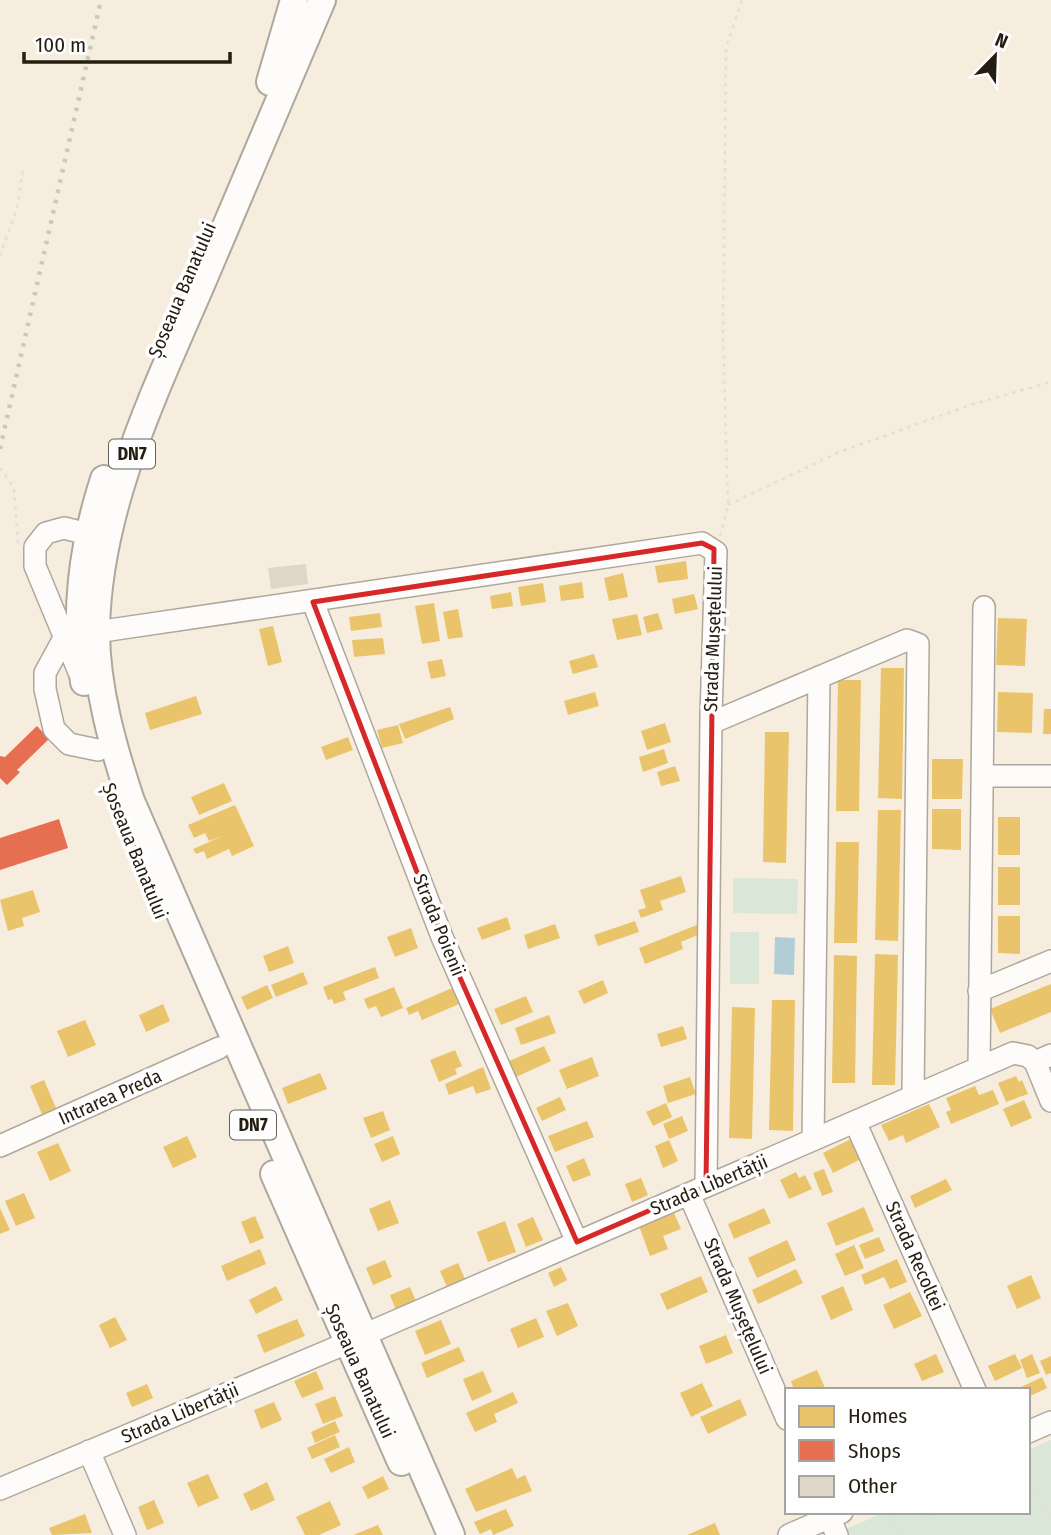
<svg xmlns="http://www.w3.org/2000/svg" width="1051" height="1535" font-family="'Fira Sans Condensed',sans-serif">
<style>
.green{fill:#dae6d7}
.water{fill:#b1ced7}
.homes{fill:#e9c46a}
.shops{fill:#e76f51}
.building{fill:#ded6c9}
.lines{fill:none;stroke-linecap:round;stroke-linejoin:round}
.minor-casing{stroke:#aea79b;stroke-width:24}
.major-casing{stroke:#aea79b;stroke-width:30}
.path{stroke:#e2dfdb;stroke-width:2.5;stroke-dasharray:3.5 5;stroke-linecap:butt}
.minor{stroke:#fefcfa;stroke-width:21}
.major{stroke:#fefcfa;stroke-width:26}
.rail{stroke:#cac7c3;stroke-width:4.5;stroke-dasharray:3.5 7;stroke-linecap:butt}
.marked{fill:none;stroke:#d62828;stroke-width:5;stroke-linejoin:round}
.labels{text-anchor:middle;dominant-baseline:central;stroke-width:7;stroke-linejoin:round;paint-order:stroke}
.shield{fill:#fefefe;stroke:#656058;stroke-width:2}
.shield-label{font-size:18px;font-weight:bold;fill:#241d11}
.street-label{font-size:19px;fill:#241d11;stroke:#fefefe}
</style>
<rect width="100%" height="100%" fill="#f6eddf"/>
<path class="green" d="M 733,878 L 798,879 L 797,914 L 733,913 Z
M 730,932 L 759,932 L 759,984 L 730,984 Z
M 1051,1440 L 1051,1535 L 844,1535 L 842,1531 L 885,1512 L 1028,1512 L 1028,1450 Z"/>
<path class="water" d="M 775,937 L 795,938 L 794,975 L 774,974 Z"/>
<path class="homes" d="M 686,561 L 688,579 L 658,583 L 655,566 Z
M 623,573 L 628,597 L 609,601 L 604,578 Z
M 582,582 L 584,598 L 561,601 L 559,586 Z
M 543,583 L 546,602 L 521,606 L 518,587 Z
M 511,592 L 513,606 L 492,609 L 490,596 Z
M 694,594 L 698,609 L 675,614 L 672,599 Z
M 434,603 L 440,641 L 422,644 L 415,606 Z
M 458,609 L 463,637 L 448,639 L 443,612 Z
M 380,613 L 382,627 L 351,631 L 349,617 Z
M 658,613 L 663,629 L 647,633 L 643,617 Z
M 637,614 L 642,635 L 617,640 L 612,619 Z
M 998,618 L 1027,619 L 1025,666 L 996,665 Z
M 273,626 L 282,662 L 268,666 L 259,629 Z
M 383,638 L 385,654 L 354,657 L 352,640 Z
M 594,654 L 598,667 L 573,674 L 569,661 Z
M 442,659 L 446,676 L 431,679 L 427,662 Z
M 881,668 L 904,668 L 902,799 L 878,798 Z
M 838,680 L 861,680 L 859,811 L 836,811 Z
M 595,692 L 599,706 L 568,715 L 564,701 Z
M 998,692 L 1033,693 L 1032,733 L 997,732 Z
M 196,696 L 202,714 L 150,730 L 145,713 Z
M 450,707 L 454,719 L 405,739 L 399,724 Z
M 1044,709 L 1051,709 L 1051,734 L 1043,734 Z
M 665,723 L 671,742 L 647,750 L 641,731 Z
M 398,725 L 403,743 L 382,748 L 377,730 Z
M 765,732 L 789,732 L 786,863 L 763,862 Z
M 348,737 L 353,750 L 326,760 L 321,747 Z
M 664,749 L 668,763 L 643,772 L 639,757 Z
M 932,759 L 963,759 L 962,799 L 932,799 Z
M 675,766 L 680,781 L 661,786 L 657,772 Z
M 224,783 L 232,801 L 199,815 L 191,797 Z
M 235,805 L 254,846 L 232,856 L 229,849 L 207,859 L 204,851 L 196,854 L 193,849 L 225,835 L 209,841 L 205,833 L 194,838 L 188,825 Z
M 932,809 L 961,809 L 961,850 L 932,849 Z
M 878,810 L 901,810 L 898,941 L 875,940 Z
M 998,817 L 1020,817 L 1020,855 L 998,855 Z
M 836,842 L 859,842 L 857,943 L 834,943 Z
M 998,867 L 1020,867 L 1020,905 L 998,905 Z
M 681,876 L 686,892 L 660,901 L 663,910 L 641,918 L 638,910 L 646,908 L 640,890 Z
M 33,890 L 40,912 L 22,918 L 24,926 L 8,931 L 0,900 Z
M 998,916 L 1020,916 L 1020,954 L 998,953 Z
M 507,917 L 511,929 L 482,940 L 477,928 Z
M 635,921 L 639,932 L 598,946 L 594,935 Z
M 555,924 L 560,938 L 528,949 L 524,935 Z
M 697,925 L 700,934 L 681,942 L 683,949 L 645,964 L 639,948 Z
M 411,928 L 418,948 L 395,957 L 387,937 Z
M 288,946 L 294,963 L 269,972 L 263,956 Z
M 875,954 L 898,955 L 895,1085 L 872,1085 Z
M 834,955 L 857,956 L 855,1083 L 832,1083 Z
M 375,967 L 379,978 L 343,992 L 346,1000 L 334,1004 L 332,999 L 328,1000 L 323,987 Z
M 303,972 L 308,984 L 276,997 L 271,985 Z
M 603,980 L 608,993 L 584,1004 L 578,991 Z
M 1051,984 L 1051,1012 L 1000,1033 L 990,1009 Z
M 267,985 L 273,998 L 247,1010 L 241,997 Z
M 394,987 L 403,1008 L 381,1017 L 376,1006 L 368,1009 L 364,999 Z
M 452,988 L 459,1004 L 422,1020 L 418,1011 L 409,1015 L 406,1008 Z
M 526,996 L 533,1012 L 501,1025 L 494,1009 Z
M 772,1000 L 795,1000 L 793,1131 L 769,1130 Z
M 163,1004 L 170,1021 L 146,1032 L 139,1015 Z
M 732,1007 L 755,1008 L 752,1139 L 729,1138 Z
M 549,1015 L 556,1033 L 521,1045 L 515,1028 Z
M 85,1020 L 96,1045 L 68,1057 L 57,1031 Z
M 683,1026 L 687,1039 L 661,1047 L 657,1034 Z
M 544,1046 L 551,1061 L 516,1077 L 509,1061 Z
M 455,1050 L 462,1066 L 455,1069 L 457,1074 L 439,1082 L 430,1060 Z
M 592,1057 L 599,1076 L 567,1089 L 559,1070 Z
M 483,1067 L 491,1089 L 476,1094 L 473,1086 L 449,1095 L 445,1084 Z
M 320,1073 L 327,1089 L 288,1104 L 282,1088 Z
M 1016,1076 L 1019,1082 L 1022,1080 L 1028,1094 L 1006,1102 L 998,1083 Z
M 690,1077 L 696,1094 L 668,1103 L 663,1086 Z
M 44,1080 L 56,1108 L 42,1114 L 30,1086 Z
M 975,1086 L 979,1095 L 993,1090 L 999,1104 L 951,1124 L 946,1112 L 951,1110 L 946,1098 Z
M 560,1097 L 566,1110 L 542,1121 L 536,1108 Z
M 1024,1100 L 1032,1118 L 1011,1127 L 1003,1109 Z
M 666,1103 L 672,1117 L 653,1126 L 646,1112 Z
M 929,1104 L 940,1127 L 906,1143 L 903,1135 L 889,1141 L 881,1125 Z
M 383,1111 L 390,1130 L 371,1138 L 363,1118 Z
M 682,1116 L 688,1131 L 669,1139 L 663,1124 Z
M 587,1121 L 594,1137 L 555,1152 L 548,1136 Z
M 187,1136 L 197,1157 L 173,1168 L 163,1147 Z
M 393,1136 L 400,1154 L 382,1162 L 374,1144 Z
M 853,1138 L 863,1158 L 833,1173 L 823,1153 Z
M 669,1140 L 678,1161 L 663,1168 L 655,1146 Z
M 58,1143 L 71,1171 L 50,1181 L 37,1152 Z
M 584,1158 L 591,1175 L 573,1182 L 566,1166 Z
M 824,1169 L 833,1192 L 822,1196 L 813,1173 Z
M 796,1172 L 799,1178 L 805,1175 L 812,1189 L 789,1199 L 780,1180 Z
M 641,1178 L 648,1195 L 632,1202 L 625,1184 Z
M 946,1179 L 952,1190 L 915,1208 L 910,1196 Z
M 24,1193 L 35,1218 L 16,1226 L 5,1201 Z
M 390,1200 L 399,1223 L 378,1231 L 369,1209 Z
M 864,1207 L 874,1231 L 836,1246 L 827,1223 Z
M 0,1208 L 10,1230 L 0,1234 Z
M 764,1208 L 771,1223 L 734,1239 L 728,1224 Z
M 674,1213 L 681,1229 L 663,1236 L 668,1249 L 650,1256 L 639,1226 Z
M 255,1216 L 264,1238 L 250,1244 L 241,1222 Z
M 533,1217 L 543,1240 L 526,1247 L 517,1224 Z
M 505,1221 L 516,1252 L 488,1262 L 477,1232 Z
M 879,1237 L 885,1251 L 865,1259 L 859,1245 Z
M 787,1240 L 796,1260 L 757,1278 L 748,1258 Z
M 854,1245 L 864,1268 L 845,1276 L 835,1254 Z
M 260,1249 L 266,1264 L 227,1281 L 221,1266 Z
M 897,1259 L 907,1282 L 890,1289 L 884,1277 L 865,1285 L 861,1275 Z
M 385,1260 L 392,1277 L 373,1285 L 366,1268 Z
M 458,1263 L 465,1279 L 447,1287 L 440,1271 Z
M 561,1267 L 567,1280 L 554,1287 L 548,1273 Z
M 796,1269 L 803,1283 L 758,1304 L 752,1290 Z
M 1031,1275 L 1041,1298 L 1017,1309 L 1007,1286 Z
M 701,1276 L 708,1292 L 667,1310 L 660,1294 Z
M 276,1286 L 283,1300 L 256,1314 L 249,1300 Z
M 843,1286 L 853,1310 L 831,1320 L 821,1296 Z
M 410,1287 L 416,1301 L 396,1310 L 390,1295 Z
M 910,1292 L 922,1316 L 894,1329 L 883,1305 Z
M 568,1303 L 578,1326 L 557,1336 L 546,1311 Z
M 115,1317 L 127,1340 L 110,1348 L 99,1325 Z
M 536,1318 L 544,1337 L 518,1348 L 510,1329 Z
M 297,1319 L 305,1336 L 264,1353 L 257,1335 Z
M 441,1320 L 451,1344 L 425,1355 L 415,1331 Z
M 726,1335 L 733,1353 L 706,1364 L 699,1346 Z
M 459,1347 L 465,1361 L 427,1378 L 421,1363 Z
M 936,1354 L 944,1372 L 922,1381 L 914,1364 Z
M 1015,1354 L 1022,1368 L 995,1381 L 988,1366 Z
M 1032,1354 L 1040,1373 L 1027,1378 L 1020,1360 Z
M 1051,1356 L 1051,1373 L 1046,1375 L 1040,1361 Z
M 817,1370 L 826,1390 L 794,1390 L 791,1381 Z
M 316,1371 L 324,1389 L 302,1398 L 294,1381 Z
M 483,1371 L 492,1392 L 472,1401 L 463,1379 Z
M 1042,1377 L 1047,1388 L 1028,1397 L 1028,1390 L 1015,1390 Z
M 702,1383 L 713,1406 L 691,1417 L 680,1393 Z
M 147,1384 L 153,1398 L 132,1407 L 126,1393 Z
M 513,1392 L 518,1403 L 494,1414 L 497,1422 L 475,1432 L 466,1413 Z
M 335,1396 L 343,1416 L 323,1424 L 315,1404 Z
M 740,1399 L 747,1415 L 708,1434 L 700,1417 Z
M 274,1402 L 282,1420 L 261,1429 L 254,1410 Z
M 335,1421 L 340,1432 L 315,1443 L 311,1432 Z
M 335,1435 L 340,1447 L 312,1459 L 307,1448 Z
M 349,1447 L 355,1462 L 331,1473 L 324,1459 Z
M 512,1468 L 517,1479 L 525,1475 L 532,1491 L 476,1512 L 465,1489 Z
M 208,1474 L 219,1498 L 198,1507 L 187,1483 Z
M 383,1476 L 389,1489 L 368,1499 L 362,1487 Z
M 267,1482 L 275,1500 L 251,1511 L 243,1494 Z
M 154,1500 L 164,1523 L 147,1530 L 138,1507 Z
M 330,1501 L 341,1525 L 319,1535 L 305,1535 L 296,1517 Z
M 506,1509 L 514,1526 L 493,1535 L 491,1529 L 480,1534 L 474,1522 Z
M 85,1514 L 92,1533 L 52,1535 L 49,1528 Z
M 715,1523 L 720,1535 L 687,1535 Z
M 378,1525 L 383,1535 L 353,1535 Z"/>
<path class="shops" d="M 37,726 L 49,739 L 17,770 L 20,772 L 7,785 L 0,778 L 0,756 L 5,757 Z
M 59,819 L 68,848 L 0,870 L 0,838 Z"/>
<path class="building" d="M 306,564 L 308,584 L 271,589 L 268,568 Z"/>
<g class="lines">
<g class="minor-casing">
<path id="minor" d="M 313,602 L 442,937 L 577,1242
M 94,617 L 96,632 L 702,543 L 716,552 L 711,717 L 706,1186
M 69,629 L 45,673 L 45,689 L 54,729 L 69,744 L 98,750
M 79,672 L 35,566 L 35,547 L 46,533 L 64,528 L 84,533 L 95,550
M 711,723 L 907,640 L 918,644 L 913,1096
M 982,776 L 1051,776
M 979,991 L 1051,961
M 1035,1062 L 1051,1101
M 979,1068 L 984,607
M 855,1122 L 975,1390
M 813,1140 L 819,677
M 0,1146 L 219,1048
M 689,1194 L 787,1419
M 366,1334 L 1013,1053 L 1028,1056 L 1035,1062 L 1051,1055
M 1028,1432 L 1051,1422
M 89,1451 L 125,1535
M 0,1489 L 347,1343
M 827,1512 L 837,1535
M 789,1535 L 842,1512"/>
</g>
<g class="major-casing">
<path id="major" d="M 322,0 C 283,93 244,186 204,278 C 156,390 98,506 96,630 C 96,688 113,747 131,801 L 451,1535
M 270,82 L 294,0
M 84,682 C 74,612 82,547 104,479
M 274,1174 L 401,1462"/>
</g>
<path class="path" d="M 0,256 L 17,208 L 23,169
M 0,468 L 14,488 L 18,544
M 728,505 L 837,453 L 970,405 L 1051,382
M 720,536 L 728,505 L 723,335 L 726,48 L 742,0
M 1028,1469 L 1051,1458
M 1028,1478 L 1051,1517
M 885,1512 L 898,1535
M 900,1535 L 934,1512"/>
<use href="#minor" class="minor"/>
<use href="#major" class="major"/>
<path class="rail" d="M 0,449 L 101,0"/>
</g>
<path class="marked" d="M 702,543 L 714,549 L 706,1186 L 577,1242 L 442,937 L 313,602 Z"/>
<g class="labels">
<g class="shield">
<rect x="109" y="439.5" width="46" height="29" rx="5"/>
<rect x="230" y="1110.5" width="46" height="29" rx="5"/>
</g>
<g class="shield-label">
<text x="132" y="454">DN7</text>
<text x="253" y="1125">DN7</text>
</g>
<g class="street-label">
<text transform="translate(182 290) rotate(-67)">Șoseaua Banatului</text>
<text transform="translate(713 639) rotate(-88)">Strada Mușețelului</text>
<text transform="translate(135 851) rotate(68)">Șoseaua Banatului</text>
<text transform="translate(439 925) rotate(68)">Strada Poienii</text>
<text transform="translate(110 1097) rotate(-24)">Intrarea Preda</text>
<text transform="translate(709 1185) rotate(-23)">Strada Libertății</text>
<text transform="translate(915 1256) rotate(66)">Strada Recoltei</text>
<text transform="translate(738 1306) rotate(67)">Strada Mușețelului</text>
<text transform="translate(360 1371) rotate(66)">Șoseaua Banatului</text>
<text transform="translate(180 1413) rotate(-23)">Strada Libertății</text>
</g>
</g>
<rect x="785" y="1388" width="245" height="126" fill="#fefefe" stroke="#a7a49f" stroke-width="2"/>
<rect x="799" y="1406" width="35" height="21" fill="#e9c46a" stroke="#a7a49f" stroke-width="2"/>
<text x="848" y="1423" font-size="21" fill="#241d11">Homes</text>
<rect x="799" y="1440" width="35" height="21" fill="#e76f51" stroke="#a7a49f" stroke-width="2"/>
<text x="848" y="1458" font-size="21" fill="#241d11">Shops</text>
<rect x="799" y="1476" width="35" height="21" fill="#ded6c9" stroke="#a7a49f" stroke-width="2"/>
<text x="848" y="1493" font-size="21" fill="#241d11">Other</text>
<g transform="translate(995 56) rotate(23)" stroke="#fefefe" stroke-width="5" paint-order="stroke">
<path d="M0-5L12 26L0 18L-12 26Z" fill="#241d11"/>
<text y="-10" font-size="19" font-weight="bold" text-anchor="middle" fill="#241d11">N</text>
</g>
<path d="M24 52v10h206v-10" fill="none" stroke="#241d11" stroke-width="3.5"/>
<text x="35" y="52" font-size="21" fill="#241d11" stroke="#fefefe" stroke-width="5" paint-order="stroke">100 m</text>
</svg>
